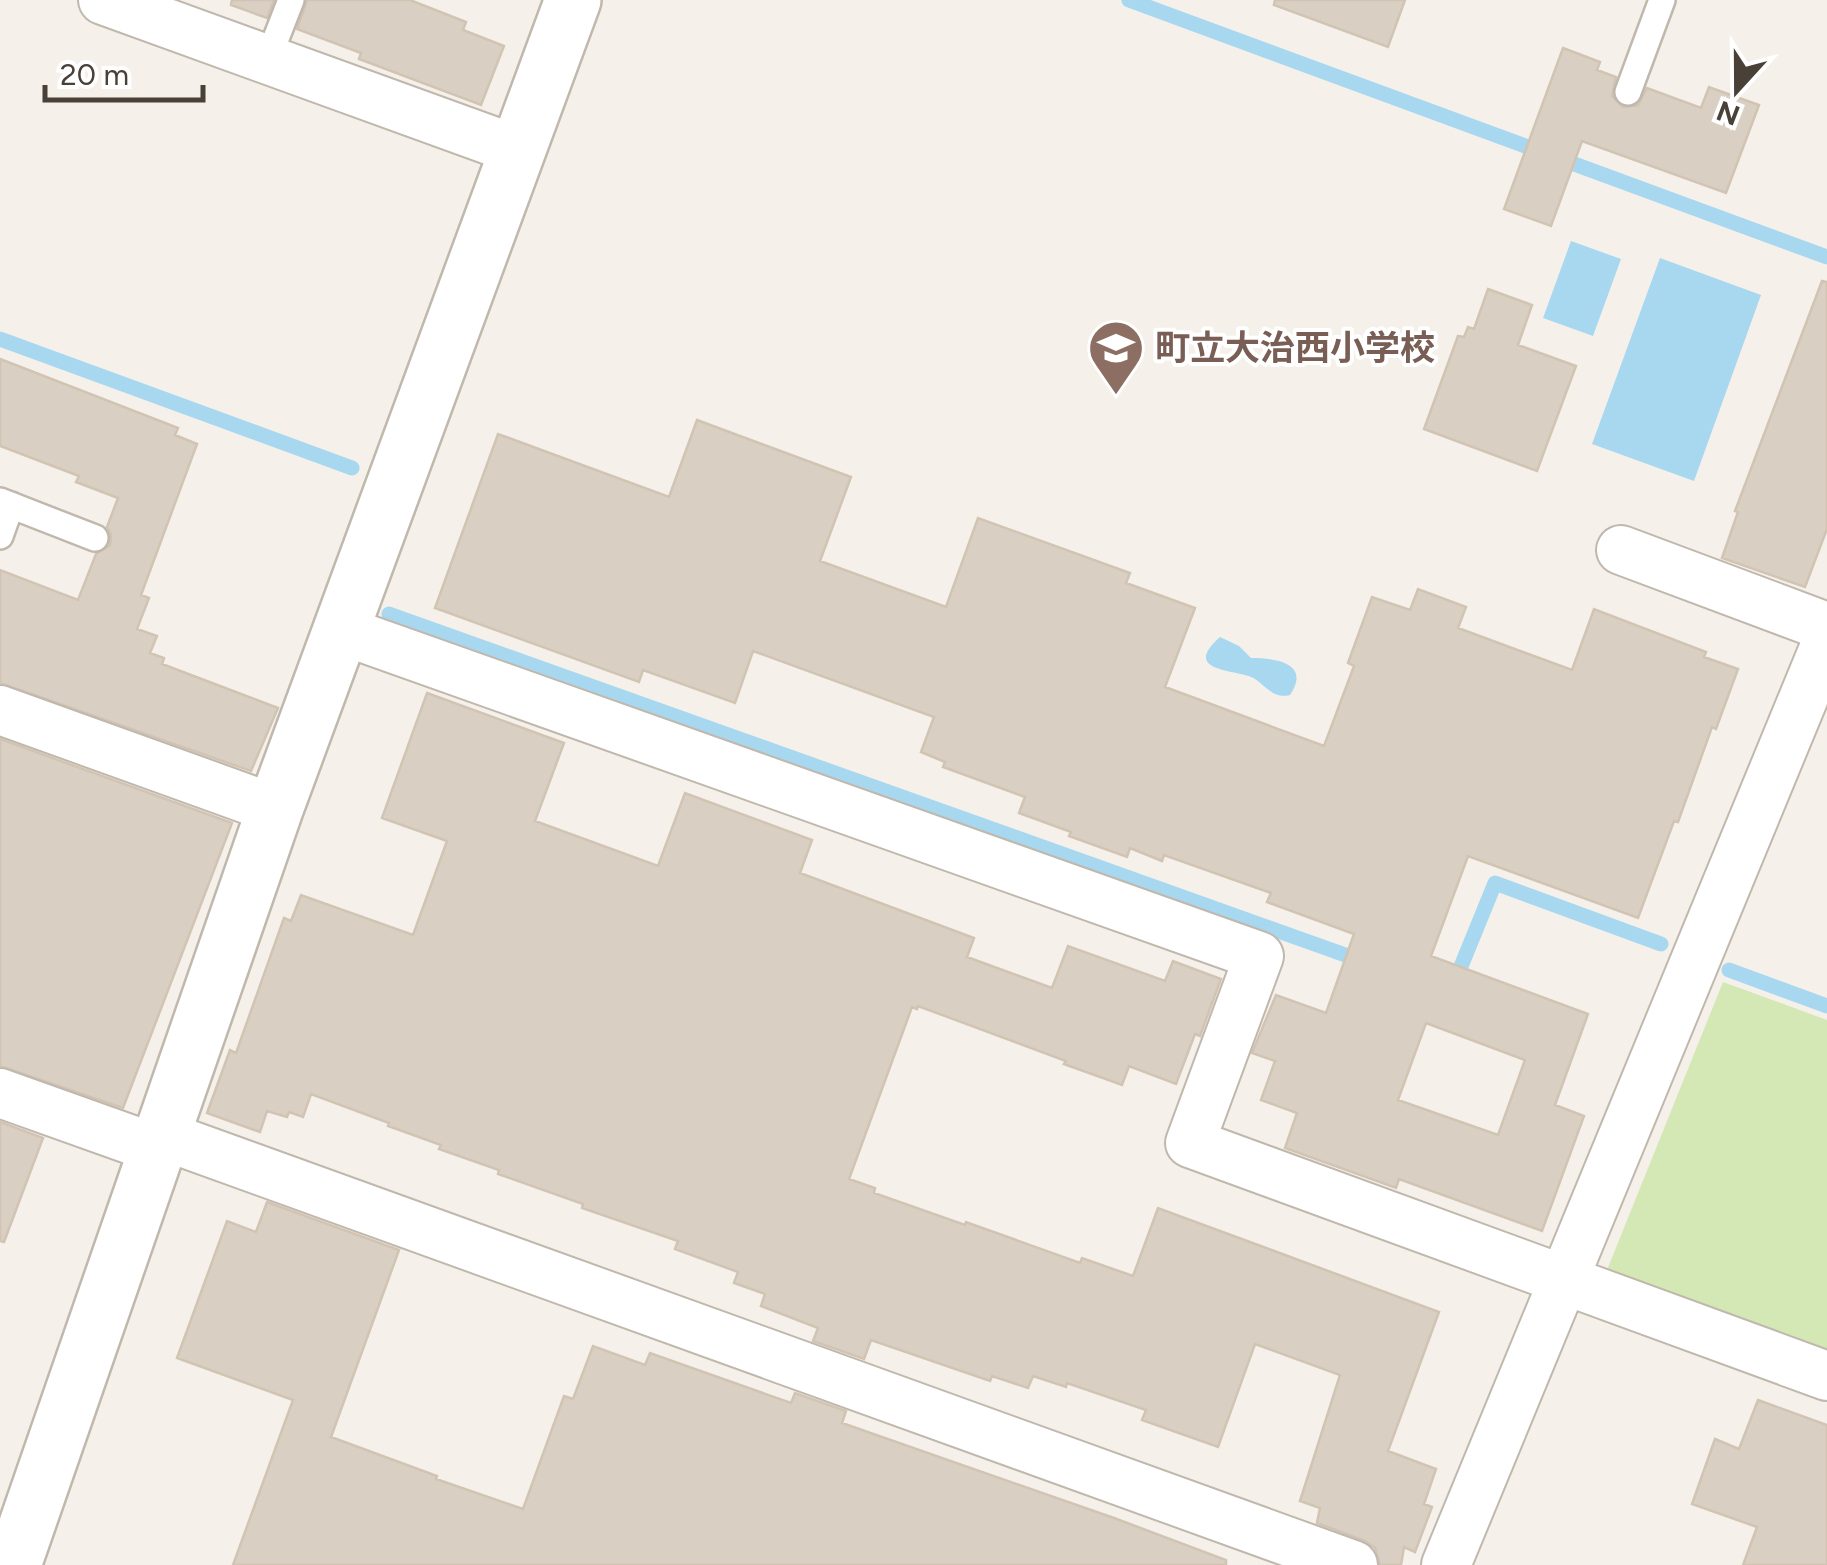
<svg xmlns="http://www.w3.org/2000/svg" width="1827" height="1565" font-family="Figtree,'Noto Sans JP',sans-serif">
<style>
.green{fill:#d3e8b4}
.water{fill:#a8d7f0}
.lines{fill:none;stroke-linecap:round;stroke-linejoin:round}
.stream{stroke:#a8d7f0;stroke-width:15}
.building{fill:#d9cfc3;stroke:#d1c4b3;stroke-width:2.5;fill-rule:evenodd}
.service-casing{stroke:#c0b8ad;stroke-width:30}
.minor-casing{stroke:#c0b8ad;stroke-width:52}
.tertiary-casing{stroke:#c0b8ad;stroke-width:60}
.service{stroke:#fff;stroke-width:25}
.minor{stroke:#fff;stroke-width:48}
.tertiary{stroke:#fff;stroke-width:55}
.labels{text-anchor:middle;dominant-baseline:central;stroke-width:8;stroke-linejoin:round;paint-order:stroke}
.education-label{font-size:35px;font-weight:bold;fill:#785e54;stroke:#fff;text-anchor:start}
</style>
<rect width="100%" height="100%" fill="#f5f1ea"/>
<path class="green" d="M 1723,982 L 1827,1020 L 1827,1351 L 1607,1270 Z"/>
<path class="water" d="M 1571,241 L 1621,259 L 1593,336 L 1543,318 Z
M 1660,258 L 1761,295 L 1694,481 L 1592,444 Z
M 1220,637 L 1239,646 L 1251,658 C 1273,658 1312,662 1290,695 C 1274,699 1268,688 1255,679 C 1242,669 1178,674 1220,637 Z"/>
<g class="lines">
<path class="stream" d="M 1129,0 L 1827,257
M 0,339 L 352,468
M 389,614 L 1365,962
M 1729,970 L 1827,1006
M 1453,986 L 1495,883 L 1661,944"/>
</g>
<path class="building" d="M 232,0 L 274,0 L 267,18 L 231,5 Z
M 307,0 L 410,0 L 466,22 L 463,30 L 504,46 L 481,105 L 359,59 L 361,53 L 297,29 Z
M 1275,0 L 1405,0 L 1388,47 L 1274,5 Z
M 1563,48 L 1600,62 L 1597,70 L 1616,77 L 1612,96 L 1623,107 L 1638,105 L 1647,88 L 1701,108 L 1709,87 L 1759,105 L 1726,193 L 1582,141 L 1551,226 L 1504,209 Z
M 1822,281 L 1827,282 L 1827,529 L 1805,587 L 1722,558 L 1738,512 L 1735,511 Z
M 1488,289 L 1532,305 L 1518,345 L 1576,366 L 1537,471 L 1424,429 L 1458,336 L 1464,337 L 1468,327 L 1474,329 Z
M 0,359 L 178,428 L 175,435 L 197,444 L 141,595 L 149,598 L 137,629 L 157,636 L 150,653 L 164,658 L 162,664 L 278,708 L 251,771 L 0,683 L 0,570 L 78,600 L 96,554 L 110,545 L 111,535 L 107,527 L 118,498 L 76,482 L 79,476 L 0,446 Z
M 697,420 L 851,477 L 820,561 L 946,607 L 978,518 L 1130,573 L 1126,583 L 1195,608 L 1165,687 L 1324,746 L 1354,666 L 1348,663 L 1372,597 L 1410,610 L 1418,589 L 1466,607 L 1458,628 L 1572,670 L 1594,609 L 1706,652 L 1704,657 L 1738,669 L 1716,729 L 1712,727 L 1678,822 L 1674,821 L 1638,918 L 1468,856 L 1431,956 L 1588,1014 L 1555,1105 L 1584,1116 L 1542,1231 L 1399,1179 L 1396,1188 L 1285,1148 L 1297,1113 L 1261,1100 L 1275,1061 L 1252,1053 L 1276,995 L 1326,1013 L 1354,934 L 1267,902 L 1271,893 L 1164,855 L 1162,861 L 1130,848 L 1127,857 L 1069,836 L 1071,832 L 1019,813 L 1025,797 L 943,767 L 945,762 L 921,752 L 934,717 L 753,651 L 735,703 L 643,670 L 639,682 L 435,608 L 498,434 L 669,497 ZM 1426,1023 L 1525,1060 L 1498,1135 L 1398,1100 Z
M 427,693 L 564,743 L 535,821 L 658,866 L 685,793 L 812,840 L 800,873 L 974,938 L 967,957 L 1052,988 L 1068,946 L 1165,981 L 1173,961 L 1221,979 L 1200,1036 L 1195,1034 L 1176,1084 L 1129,1066 L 1122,1085 L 1064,1064 L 1066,1061 L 918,1006 L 917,1009 L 912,1007 L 849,1179 L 875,1188 L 874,1193 L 965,1225 L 966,1222 L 1080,1263 L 1082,1258 L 1133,1276 L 1158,1208 L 1439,1312 L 1388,1451 L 1436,1469 L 1424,1504 L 1432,1507 L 1415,1552 L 1404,1547 L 1401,1565 L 1380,1565 L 1375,1548 L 1363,1540 L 1317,1523 L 1320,1508 L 1300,1501 L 1340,1375 L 1255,1344 L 1218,1447 L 1142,1420 L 1146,1410 L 1067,1383 L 1066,1387 L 1033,1376 L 1028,1388 L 992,1376 L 990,1381 L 871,1340 L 864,1359 L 813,1341 L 818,1328 L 761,1306 L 765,1294 L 734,1283 L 738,1272 L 675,1249 L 678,1241 L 582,1208 L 583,1204 L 498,1174 L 499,1170 L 439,1149 L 441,1145 L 388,1126 L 389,1123 L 311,1094 L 303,1117 L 289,1112 L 287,1117 L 267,1111 L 260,1132 L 207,1113 L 230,1050 L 236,1053 L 284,918 L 291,921 L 301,895 L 413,935 L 447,841 L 382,818 Z
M 0,739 L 232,823 L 123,1108 L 0,1066 Z
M 0,1122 L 43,1138 L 4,1242 L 0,1241 Z
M 267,1202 L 399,1250 L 331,1437 L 437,1476 L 436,1479 L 523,1509 L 564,1396 L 573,1399 L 593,1346 L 645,1365 L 650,1353 L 791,1403 L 795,1393 L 846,1411 L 842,1423 L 1114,1518 L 1226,1560 L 1226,1565 L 233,1565 L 293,1400 L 177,1358 L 227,1221 L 256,1232 Z
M 1758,1400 L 1827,1425 L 1827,1565 L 1743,1565 L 1757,1527 L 1692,1504 L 1715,1439 L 1739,1449 Z"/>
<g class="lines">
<g class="service-casing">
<path id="service" d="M 268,59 L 291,0
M 1628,92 L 1662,0
M 0,501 L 95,538
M 0,536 L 11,505"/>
</g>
<g class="minor-casing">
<path id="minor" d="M 103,0 L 517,150
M 1621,550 L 1827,627
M 341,630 L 1259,956 L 1190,1143 L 1827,1376
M 0,710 L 275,809
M 0,1093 L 157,1149
M 162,1135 L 1353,1565
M 1446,1565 L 1827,641"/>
</g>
<g class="tertiary-casing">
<path id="tertiary" d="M 13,1565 L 275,809 L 573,0"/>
</g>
<use href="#service" class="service"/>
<use href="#minor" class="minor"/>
<use href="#tertiary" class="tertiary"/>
</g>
<defs>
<g id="school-pin" transform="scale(2.875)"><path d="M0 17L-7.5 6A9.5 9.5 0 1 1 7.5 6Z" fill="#8d6e63" stroke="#fff"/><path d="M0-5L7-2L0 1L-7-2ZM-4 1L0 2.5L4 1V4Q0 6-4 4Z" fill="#fff"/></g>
</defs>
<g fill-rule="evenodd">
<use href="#school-pin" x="1116" y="348"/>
</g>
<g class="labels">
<g class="education-label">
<text x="1155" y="348">町立大治西小学校</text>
</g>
</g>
<g transform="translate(1737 90) rotate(201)" stroke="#ffffff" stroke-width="8" paint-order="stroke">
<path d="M0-8L18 38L0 25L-18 38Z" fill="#494138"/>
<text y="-15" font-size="28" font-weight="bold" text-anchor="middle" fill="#494138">N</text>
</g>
<path d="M45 85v15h158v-15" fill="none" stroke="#494138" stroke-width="5"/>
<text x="60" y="85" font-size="30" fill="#494138" stroke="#ffffff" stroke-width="8" paint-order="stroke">20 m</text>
</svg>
